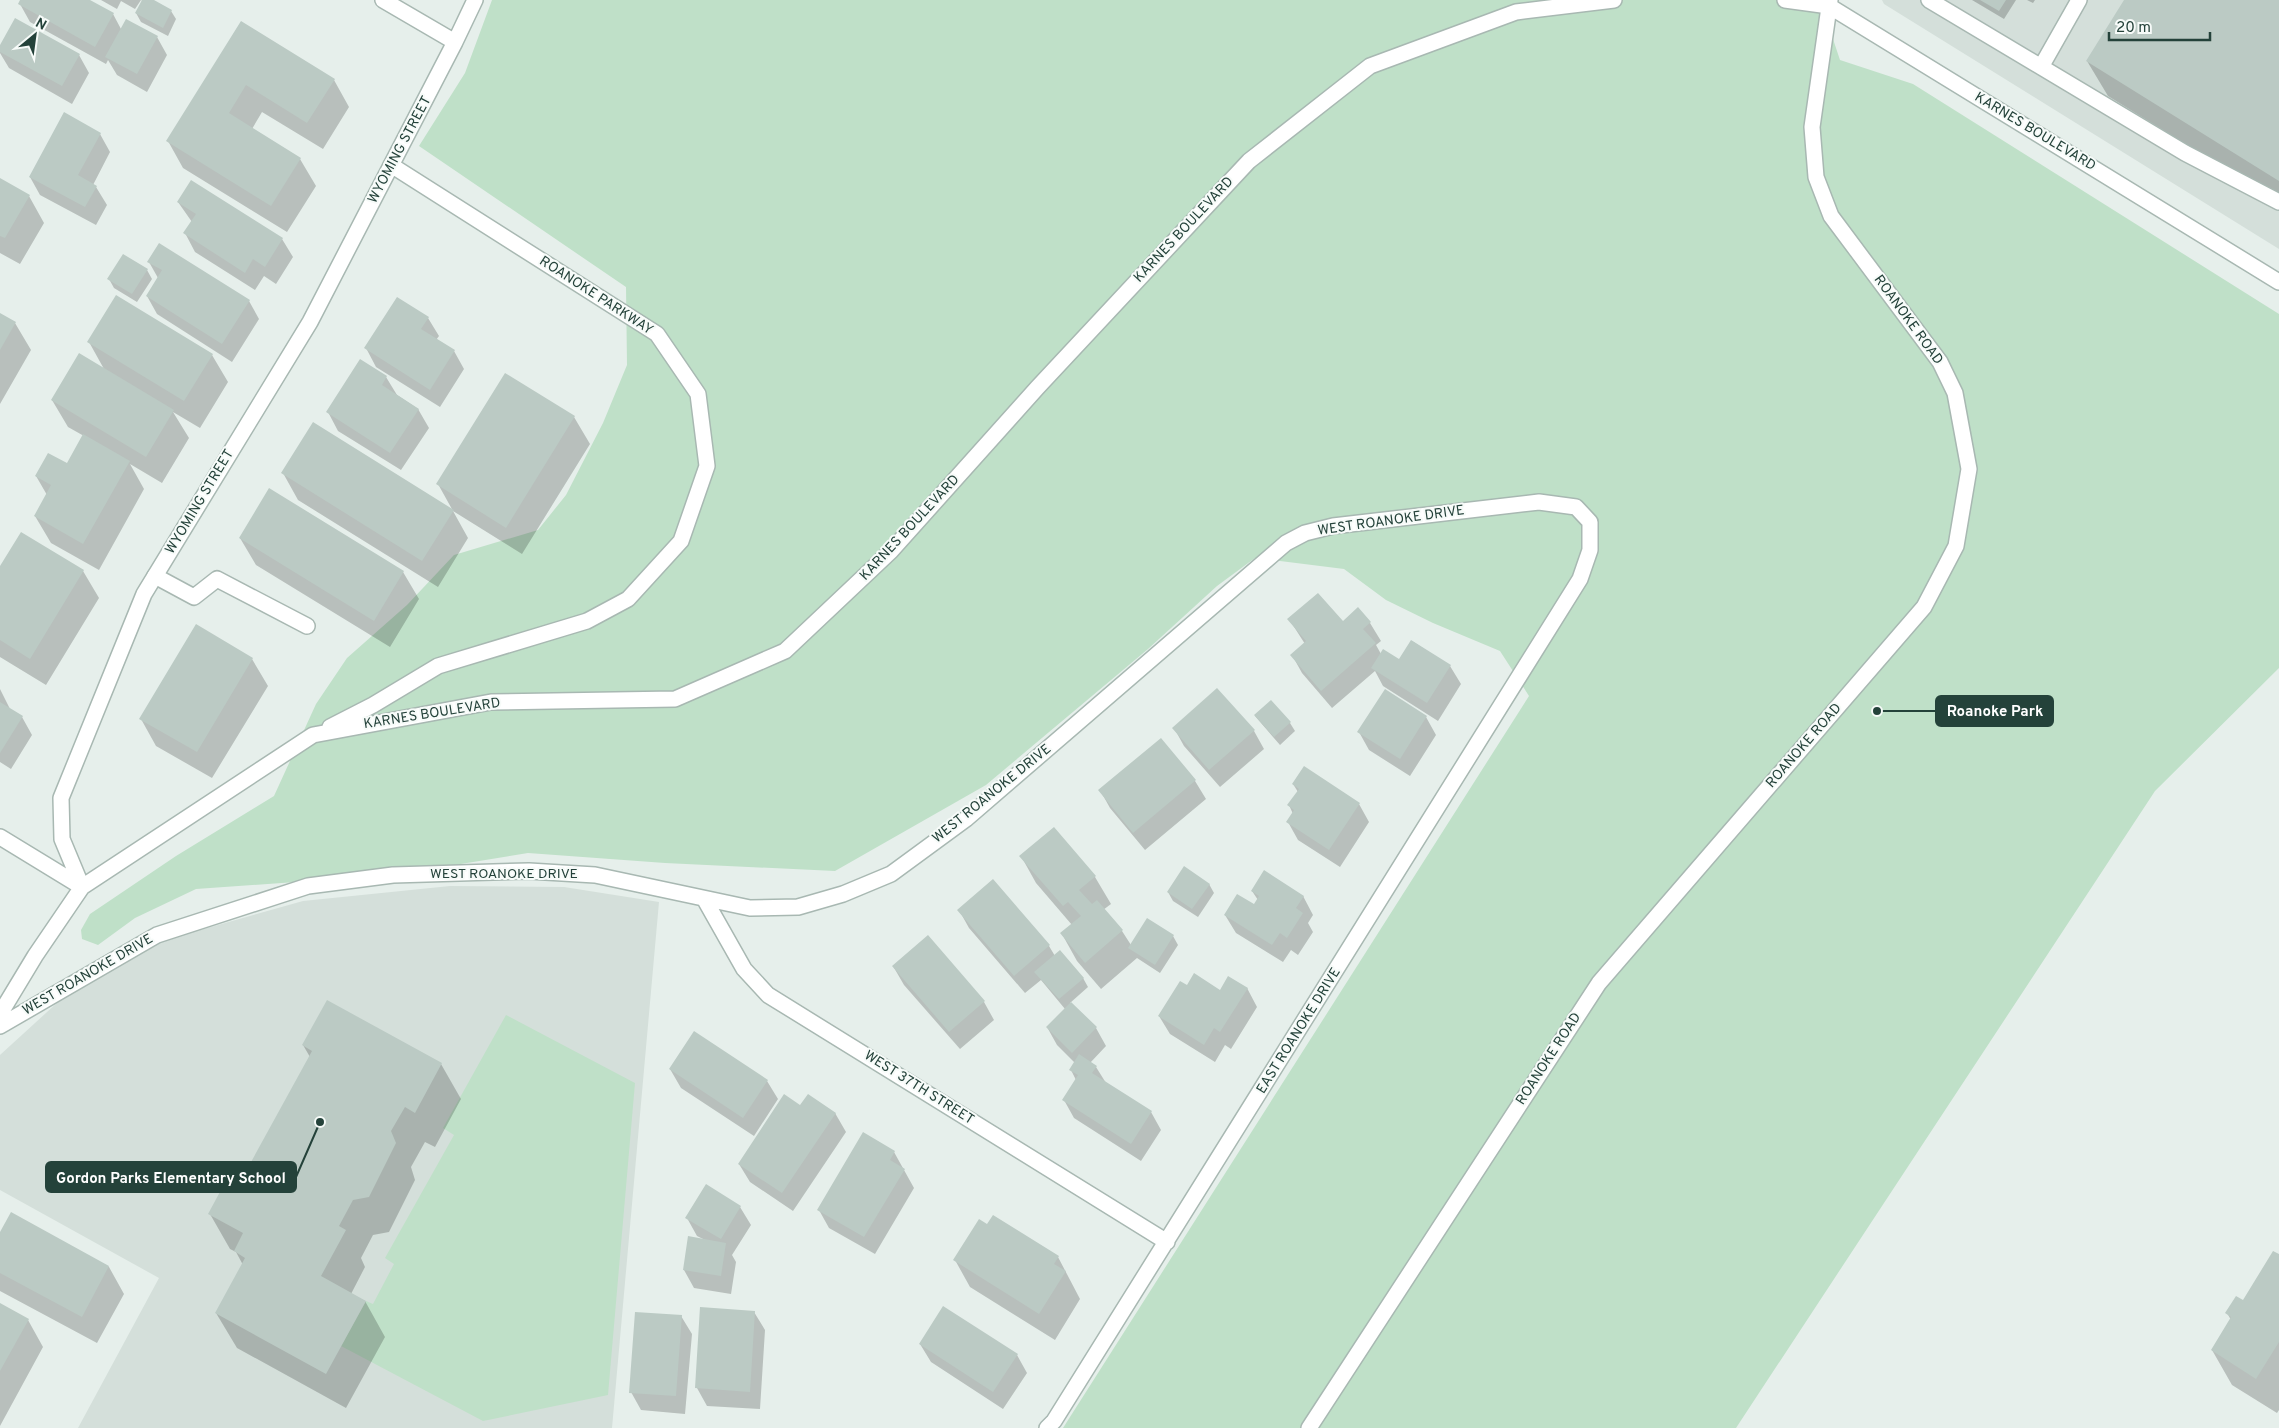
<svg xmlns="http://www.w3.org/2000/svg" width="2279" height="1428" font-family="Overpass,sans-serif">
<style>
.built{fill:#d4dfda}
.green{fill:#bfe0c8}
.shadow{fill:#0003}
.building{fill:#bbcac4}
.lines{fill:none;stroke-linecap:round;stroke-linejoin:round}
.service-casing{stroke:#a8b8b2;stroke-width:18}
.minor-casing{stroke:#a8b8b2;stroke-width:18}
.tertiary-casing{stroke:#a8b8b2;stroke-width:18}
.service{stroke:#fff;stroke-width:15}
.minor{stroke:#fff;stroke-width:15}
.tertiary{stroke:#fff;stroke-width:15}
.labels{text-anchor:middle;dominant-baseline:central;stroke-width:4;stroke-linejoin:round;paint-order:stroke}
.street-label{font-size:14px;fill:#24423a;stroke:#f7fbf9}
.leader{fill:none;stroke:#24423a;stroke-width:2}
.callout-dot{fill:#24423a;stroke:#f7fbf9;stroke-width:2}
.callout{fill:#24423a;stroke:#24423a;stroke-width:2}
.callout-label{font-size:15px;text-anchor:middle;font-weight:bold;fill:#fff}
</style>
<rect width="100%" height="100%" fill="#e6efeb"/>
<path class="built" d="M 1882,0 L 2279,0 L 2279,249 L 1884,4 Z
M 450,886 L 564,887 L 659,902 L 612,1428 L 78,1428 L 159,1278 L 0,1190 L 0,1055 L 58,1002 L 165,940 L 303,901 Z"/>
<path class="green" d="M 492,0 L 1820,0 L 1840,60 L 1913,84 L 2279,314 L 2279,668 L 2155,791 L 1736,1428 L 1063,1428 L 1529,696 L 1500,651 L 1433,623 L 1386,600 L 1344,569 L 1255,558 L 1217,586 L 1148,649 L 986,785 L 835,871 L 665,863 L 528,853 L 393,875 L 196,889 L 135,918 L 98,945 L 82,939 L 81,930 L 90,914 L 176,856 L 274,796 L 316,704 L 347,658 L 407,605 L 454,555 L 538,530 L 566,495 L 603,423 L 627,365 L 626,287 L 419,146 L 465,73 Z
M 506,1015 L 635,1083 L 608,1395 L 483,1421 L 341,1346 L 366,1301 L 373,1304 L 394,1264 L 385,1258 L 454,1135 L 443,1128 Z"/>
<path class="shadow" d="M 22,0 L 87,0 L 113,14 L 121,29 L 157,37 L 167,55 L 147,92 L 117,75 L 108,60 L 106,64 L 30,22 L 20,4 Z
M 101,0 L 151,0 L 171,11 L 176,19 L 168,36 L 141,22 L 136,13 L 143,1 L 141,0 L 135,9 L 121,1 L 117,9 Z
M 1972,0 L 2016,0 L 2004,19 Z
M 2027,0 L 2035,0 L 2033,3 Z
M 2125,0 L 2279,0 L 2279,202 L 2108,96 L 2087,61 Z
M 241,22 L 334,80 L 349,107 L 323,149 L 262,112 L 252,129 L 300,159 L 316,186 L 287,232 L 183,168 L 168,141 Z
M 0,48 L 79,55 L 89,73 L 72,104 L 9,68 L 0,53 Z
M 100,134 L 110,152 L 93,185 L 96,187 L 107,205 L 96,225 L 40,195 L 30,177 Z
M 0,179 L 29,196 L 44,223 L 20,264 L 0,253 Z
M 178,202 L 282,239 L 293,257 L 276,284 L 264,276 L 255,290 L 195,252 L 185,233 L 192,222 Z
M 149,262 L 249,301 L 259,319 L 232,362 L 157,314 L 147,296 L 158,278 Z
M 147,270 L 152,279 L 137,302 L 114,288 L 109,279 Z
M 0,314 L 15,323 L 31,350 L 0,404 Z
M 428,318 L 439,336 L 436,340 L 454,351 L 464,369 L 440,407 L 376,367 L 366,348 Z
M 89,342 L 212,355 L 228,382 L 200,428 L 173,412 L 189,438 L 162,483 L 130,464 L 144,489 L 99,570 L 51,543 L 35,516 L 47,495 L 36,476 L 67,465 L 84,436 L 68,427 L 52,400 L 104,369 Z
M 386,377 L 397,395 L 418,409 L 429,428 L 401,470 L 338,431 L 328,412 Z
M 574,417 L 590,444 L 522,554 L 453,511 L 468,538 L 438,587 L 298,500 L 283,473 L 313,424 L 453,511 L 438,484 Z
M 269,490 L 403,572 L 419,599 L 390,647 L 256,565 L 240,538 Z
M 0,568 L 83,571 L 99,598 L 46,685 L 0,657 Z
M 1358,609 L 1370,623 L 1381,641 L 1376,645 L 1381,654 L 1399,661 L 1412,641 L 1450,666 L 1461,684 L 1438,721 L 1383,686 L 1375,671 L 1332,708 L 1302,673 L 1292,655 L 1305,644 L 1289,619 L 1343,623 Z
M 252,659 L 268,686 L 212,778 L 156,746 L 141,719 Z
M 0,689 L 10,709 L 22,717 L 32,735 L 11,769 L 0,762 Z
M 1255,716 L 1290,723 L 1295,731 L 1280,745 Z
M 1426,717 L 1436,735 L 1410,776 L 1369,750 L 1359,732 Z
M 1174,728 L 1254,731 L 1264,749 L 1220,787 L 1184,746 Z
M 1160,740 L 1195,781 L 1206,799 L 1145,850 L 1110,808 L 1100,790 Z
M 1293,784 L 1359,804 L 1369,822 L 1340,867 L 1298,840 L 1288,822 L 1293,814 L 1289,805 L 1298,792 Z
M 1021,856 L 1095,877 L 1111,904 L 1103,910 L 1122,931 L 1131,945 L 1173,936 L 1178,945 L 1160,973 L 1137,958 L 1101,989 L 1077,961 L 1062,934 L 1072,925 L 1036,883 Z
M 993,880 L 1049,946 L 1055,956 L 1083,978 L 1088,987 L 1070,1003 L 1096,1028 L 1106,1046 L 1090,1063 L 1096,1067 L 1106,1083 L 1151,1112 L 1161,1130 L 1141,1161 L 1074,1118 L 1064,1100 L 1076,1080 L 1071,1070 L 1075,1063 L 1057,1045 L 1047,1027 L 1065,1009 L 1041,980 L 1025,993 L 969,928 L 959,910 Z
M 1209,884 L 1214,893 L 1198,917 L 1173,901 L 1168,892 Z
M 1252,891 L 1303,896 L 1313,915 L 1308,923 L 1313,932 L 1298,955 L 1291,950 L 1283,962 L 1236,933 L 1225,915 L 1254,906 L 1258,900 Z
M 893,966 L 984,1002 L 994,1020 L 960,1049 L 904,985 Z
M 1187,987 L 1220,991 L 1247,988 L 1257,1007 L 1231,1049 L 1225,1045 L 1215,1062 L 1170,1034 L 1159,1016 Z
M 303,1045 L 441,1064 L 461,1099 L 435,1147 L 425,1142 L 411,1167 L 415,1180 L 389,1232 L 373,1235 L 361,1258 L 365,1267 L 351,1294 L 365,1301 L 385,1337 L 346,1408 L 237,1348 L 216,1313 L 243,1265 L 236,1252 L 230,1249 L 210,1214 L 246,1174 L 310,1057 Z
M 670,1069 L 767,1081 L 778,1099 L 754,1136 L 681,1088 Z
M 800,1107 L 835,1113 L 846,1132 L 793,1211 L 750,1182 L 739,1164 Z
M 894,1152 L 914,1188 L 875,1254 L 829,1228 L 819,1210 Z
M 706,1186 L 740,1207 L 751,1225 L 732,1255 L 736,1262 L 731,1294 L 694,1288 L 684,1270 L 705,1240 L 697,1236 L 687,1218 Z
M 11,1214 L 109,1267 L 124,1294 L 97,1343 L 0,1291 L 0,1235 Z
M 2279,1256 L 2279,1410 L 2277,1413 L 2232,1385 L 2212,1350 L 2231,1320 L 2227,1313 L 2243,1302 Z
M 1058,1257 L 1080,1299 L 1055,1340 L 970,1287 L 955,1260 Z
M 0,1304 L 28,1320 L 43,1347 L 0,1426 Z
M 754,1312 L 765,1330 L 760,1409 L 707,1406 L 697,1388 Z
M 681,1316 L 692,1334 L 685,1414 L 641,1410 L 631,1392 Z
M 920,1344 L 1017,1355 L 1027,1373 L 1003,1409 L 931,1362 Z"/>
<path class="building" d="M 20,0 L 90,0 L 114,13 L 95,47 L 18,4 Z
M 142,0 L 154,0 L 172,10 L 163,28 L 135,13 Z
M 1980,0 L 2006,0 L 1999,11 Z
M 2124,0 L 2279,0 L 2279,181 L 2086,61 Z
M 15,18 L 80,54 L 62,86 L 0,52 L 0,45 Z
M 126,19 L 158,36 L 137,74 L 105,57 Z
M 241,21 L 335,79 L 307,123 L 246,85 L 229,113 L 301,158 L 271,206 L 166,141 Z
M 64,112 L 101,133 L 78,175 L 97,186 L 85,207 L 29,177 Z
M 0,178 L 30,195 L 5,238 L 0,236 Z
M 191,180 L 283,238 L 265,267 L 253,259 L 245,273 L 183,233 L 196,214 L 177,202 Z
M 159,243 L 250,300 L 222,344 L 146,296 L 162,270 L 147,262 Z
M 123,254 L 148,269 L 132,294 L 107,279 Z
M 116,295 L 213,354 L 184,401 L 87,342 Z
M 397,297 L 429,317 L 421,329 L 455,350 L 430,390 L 364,348 Z
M 0,313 L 16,322 L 0,350 Z
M 79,353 L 174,410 L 146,457 L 51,400 Z
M 360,359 L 387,376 L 382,385 L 419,409 L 390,453 L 326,412 Z
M 505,373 L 575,416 L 506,528 L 436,484 Z
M 313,422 L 454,510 L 422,561 L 281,473 Z
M 83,434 L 130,461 L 83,544 L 34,516 L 51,485 L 35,476 L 48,453 L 67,463 Z
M 269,488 L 404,571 L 374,621 L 239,538 Z
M 21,532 L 84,570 L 30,659 L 0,640 L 0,566 Z
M 1318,593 L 1343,621 L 1358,607 L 1371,622 L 1363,629 L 1376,643 L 1321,691 L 1290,655 L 1306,641 L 1287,619 Z
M 196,624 L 253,658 L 197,752 L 139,719 Z
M 1411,640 L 1451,665 L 1427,703 L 1371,668 L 1383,649 L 1399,659 Z
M 1217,688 L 1255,730 L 1209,770 L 1172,728 Z
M 1385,689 L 1427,716 L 1400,759 L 1357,732 Z
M 1271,700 L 1291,722 L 1274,737 L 1254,715 Z
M 0,702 L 23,716 L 0,753 Z
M 1161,738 L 1196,780 L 1133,833 L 1098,790 Z
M 1304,766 L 1360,803 L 1329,850 L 1286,822 L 1294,810 L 1287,805 L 1299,789 L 1292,784 Z
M 1054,827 L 1096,876 L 1079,890 L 1092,904 L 1097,900 L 1123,930 L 1085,963 L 1060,933 L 1081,916 L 1068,902 L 1063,906 L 1019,856 Z
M 1184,866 L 1210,884 L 1192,909 L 1167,892 Z
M 1264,870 L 1304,896 L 1296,908 L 1303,913 L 1287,938 L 1280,933 L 1272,945 L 1224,915 L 1237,894 L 1254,904 L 1259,896 L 1251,891 Z
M 993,879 L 1050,945 L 1014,976 L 957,910 Z
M 1147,918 L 1174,935 L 1155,965 L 1128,948 Z
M 928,935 L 985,1001 L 949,1032 L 892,966 Z
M 1060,950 L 1084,978 L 1059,999 L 1034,972 Z
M 1194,973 L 1220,990 L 1228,976 L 1248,988 L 1220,1032 L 1214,1028 L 1204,1045 L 1158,1016 L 1180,981 L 1187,985 Z
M 327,1000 L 442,1063 L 415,1113 L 405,1107 L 391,1131 L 396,1143 L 369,1197 L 353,1200 L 339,1226 L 346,1230 L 321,1276 L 366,1301 L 326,1374 L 215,1313 L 245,1258 L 234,1251 L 243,1233 L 208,1214 L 234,1166 L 245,1173 L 312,1051 L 302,1045 Z
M 1071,1002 L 1097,1027 L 1072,1053 L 1046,1027 Z
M 694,1031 L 768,1080 L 743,1118 L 669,1069 Z
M 1079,1054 L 1097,1066 L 1092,1073 L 1152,1111 L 1131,1144 L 1062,1100 L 1078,1075 L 1069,1070 Z
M 784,1094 L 800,1105 L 808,1094 L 836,1113 L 782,1193 L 738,1164 Z
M 863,1132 L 895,1151 L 890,1160 L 905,1169 L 864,1237 L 817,1210 Z
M 706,1184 L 741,1206 L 721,1239 L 685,1218 Z
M 11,1212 L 109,1266 L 82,1317 L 0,1273 L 0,1232 Z
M 993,1215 L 1059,1256 L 1054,1264 L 1066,1271 L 1039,1314 L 953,1260 L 979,1219 L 987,1224 Z
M 688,1236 L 726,1243 L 721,1276 L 683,1270 Z
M 2273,1251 L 2279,1254 L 2279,1342 L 2256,1379 L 2211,1350 L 2231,1317 L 2225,1313 L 2236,1296 L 2243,1300 Z
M 0,1303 L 29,1319 L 0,1371 Z
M 943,1306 L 1018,1354 L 993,1392 L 919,1344 Z
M 700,1307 L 755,1311 L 750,1392 L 695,1388 Z
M 635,1312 L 682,1315 L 676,1396 L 629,1393 Z"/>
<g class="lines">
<g class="service-casing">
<path id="service" d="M 1929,0 L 2185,153 L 2279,202
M 2041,67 L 2079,0
M 155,576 L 194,597 L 217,579 L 307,626"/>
</g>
<g class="minor-casing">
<path id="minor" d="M 383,0 L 455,42
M 1785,0 L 1829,6 L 2279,282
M 330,727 L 373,705 L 438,666 L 587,621 L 628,599 L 681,541 L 707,466 L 698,394 L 657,334 L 391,165
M 0,837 L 82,887
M 82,887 L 62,839 L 61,798 L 144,594 L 310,322 L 455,42 L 475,0
M 705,900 L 744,969 L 768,995 L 1167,1242
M 0,1014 L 35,956 L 82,887 L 313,735 L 491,702 L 675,699 L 785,651 L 891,551 L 1037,388 L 1249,161 L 1370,66 L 1516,12 L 1614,0
M 0,1026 L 157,935 L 308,886 L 393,875 L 529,871 L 595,875 L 750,908 L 798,907 L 843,894 L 891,874 L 966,819 L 1286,543 L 1305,533 L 1333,526 L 1539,502 L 1576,507 L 1590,522 L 1590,550 L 1580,579 L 1054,1421 L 1047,1428"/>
</g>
<g class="tertiary-casing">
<path id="tertiary" d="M 1309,1428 L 1599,983 L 1924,607 L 1956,546 L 1969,469 L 1955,393 L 1940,362 L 1831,216 L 1816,177 L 1812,127 L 1830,0"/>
</g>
<use href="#service" class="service"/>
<use href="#minor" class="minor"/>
<use href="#tertiary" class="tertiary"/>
</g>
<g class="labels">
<g class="street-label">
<text transform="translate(2035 132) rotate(31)">KARNES BOULEVARD</text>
<text transform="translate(400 150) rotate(-62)">WYOMING STREET</text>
<text transform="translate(1184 230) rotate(-47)">KARNES BOULEVARD</text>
<text transform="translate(596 296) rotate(33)">ROANOKE PARKWAY</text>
<text transform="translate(1908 320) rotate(54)">ROANOKE ROAD</text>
<text transform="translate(200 502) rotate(-59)">WYOMING STREET</text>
<text transform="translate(1391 521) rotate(-8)">WEST ROANOKE DRIVE</text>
<text transform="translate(910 528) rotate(-47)">KARNES BOULEVARD</text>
<text transform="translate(432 714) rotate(-9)">KARNES BOULEVARD</text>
<text transform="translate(1804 746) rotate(-49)">ROANOKE ROAD</text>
<text transform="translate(992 794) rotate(-39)">WEST ROANOKE DRIVE</text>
<text x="504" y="874">WEST ROANOKE DRIVE</text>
<text transform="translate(88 975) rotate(-30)">WEST ROANOKE DRIVE</text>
<text transform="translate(1299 1031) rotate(-58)">EAST ROANOKE DRIVE</text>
<text transform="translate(1549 1059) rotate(-57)">ROANOKE ROAD</text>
<text transform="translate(919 1088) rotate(32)">WEST 37TH STREET</text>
</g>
</g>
<path class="leader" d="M1877 711L1936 711M320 1122L296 1177"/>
<g class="callout-dot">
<circle cx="1877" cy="711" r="5"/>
<circle cx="320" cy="1122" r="5"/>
</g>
<g class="callout">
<rect x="1936" y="696" width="117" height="30" rx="5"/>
<rect x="46" y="1162" width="250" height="30" rx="5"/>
</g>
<g class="callout-label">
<text x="1995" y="716">Roanoke Park</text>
<text x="171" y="1183">Gordon Parks Elementary School</text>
</g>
<g transform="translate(35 35) rotate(29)" stroke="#f7fbf9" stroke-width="4" paint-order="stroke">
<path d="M0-4L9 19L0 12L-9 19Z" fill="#24423a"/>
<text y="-8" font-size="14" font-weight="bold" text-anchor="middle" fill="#24423a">N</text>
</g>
<path d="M2109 32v8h101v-8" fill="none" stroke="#24423a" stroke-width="2.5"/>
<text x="2116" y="32" font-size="15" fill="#24423a" stroke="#f7fbf9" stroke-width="4" paint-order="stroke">20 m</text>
</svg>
